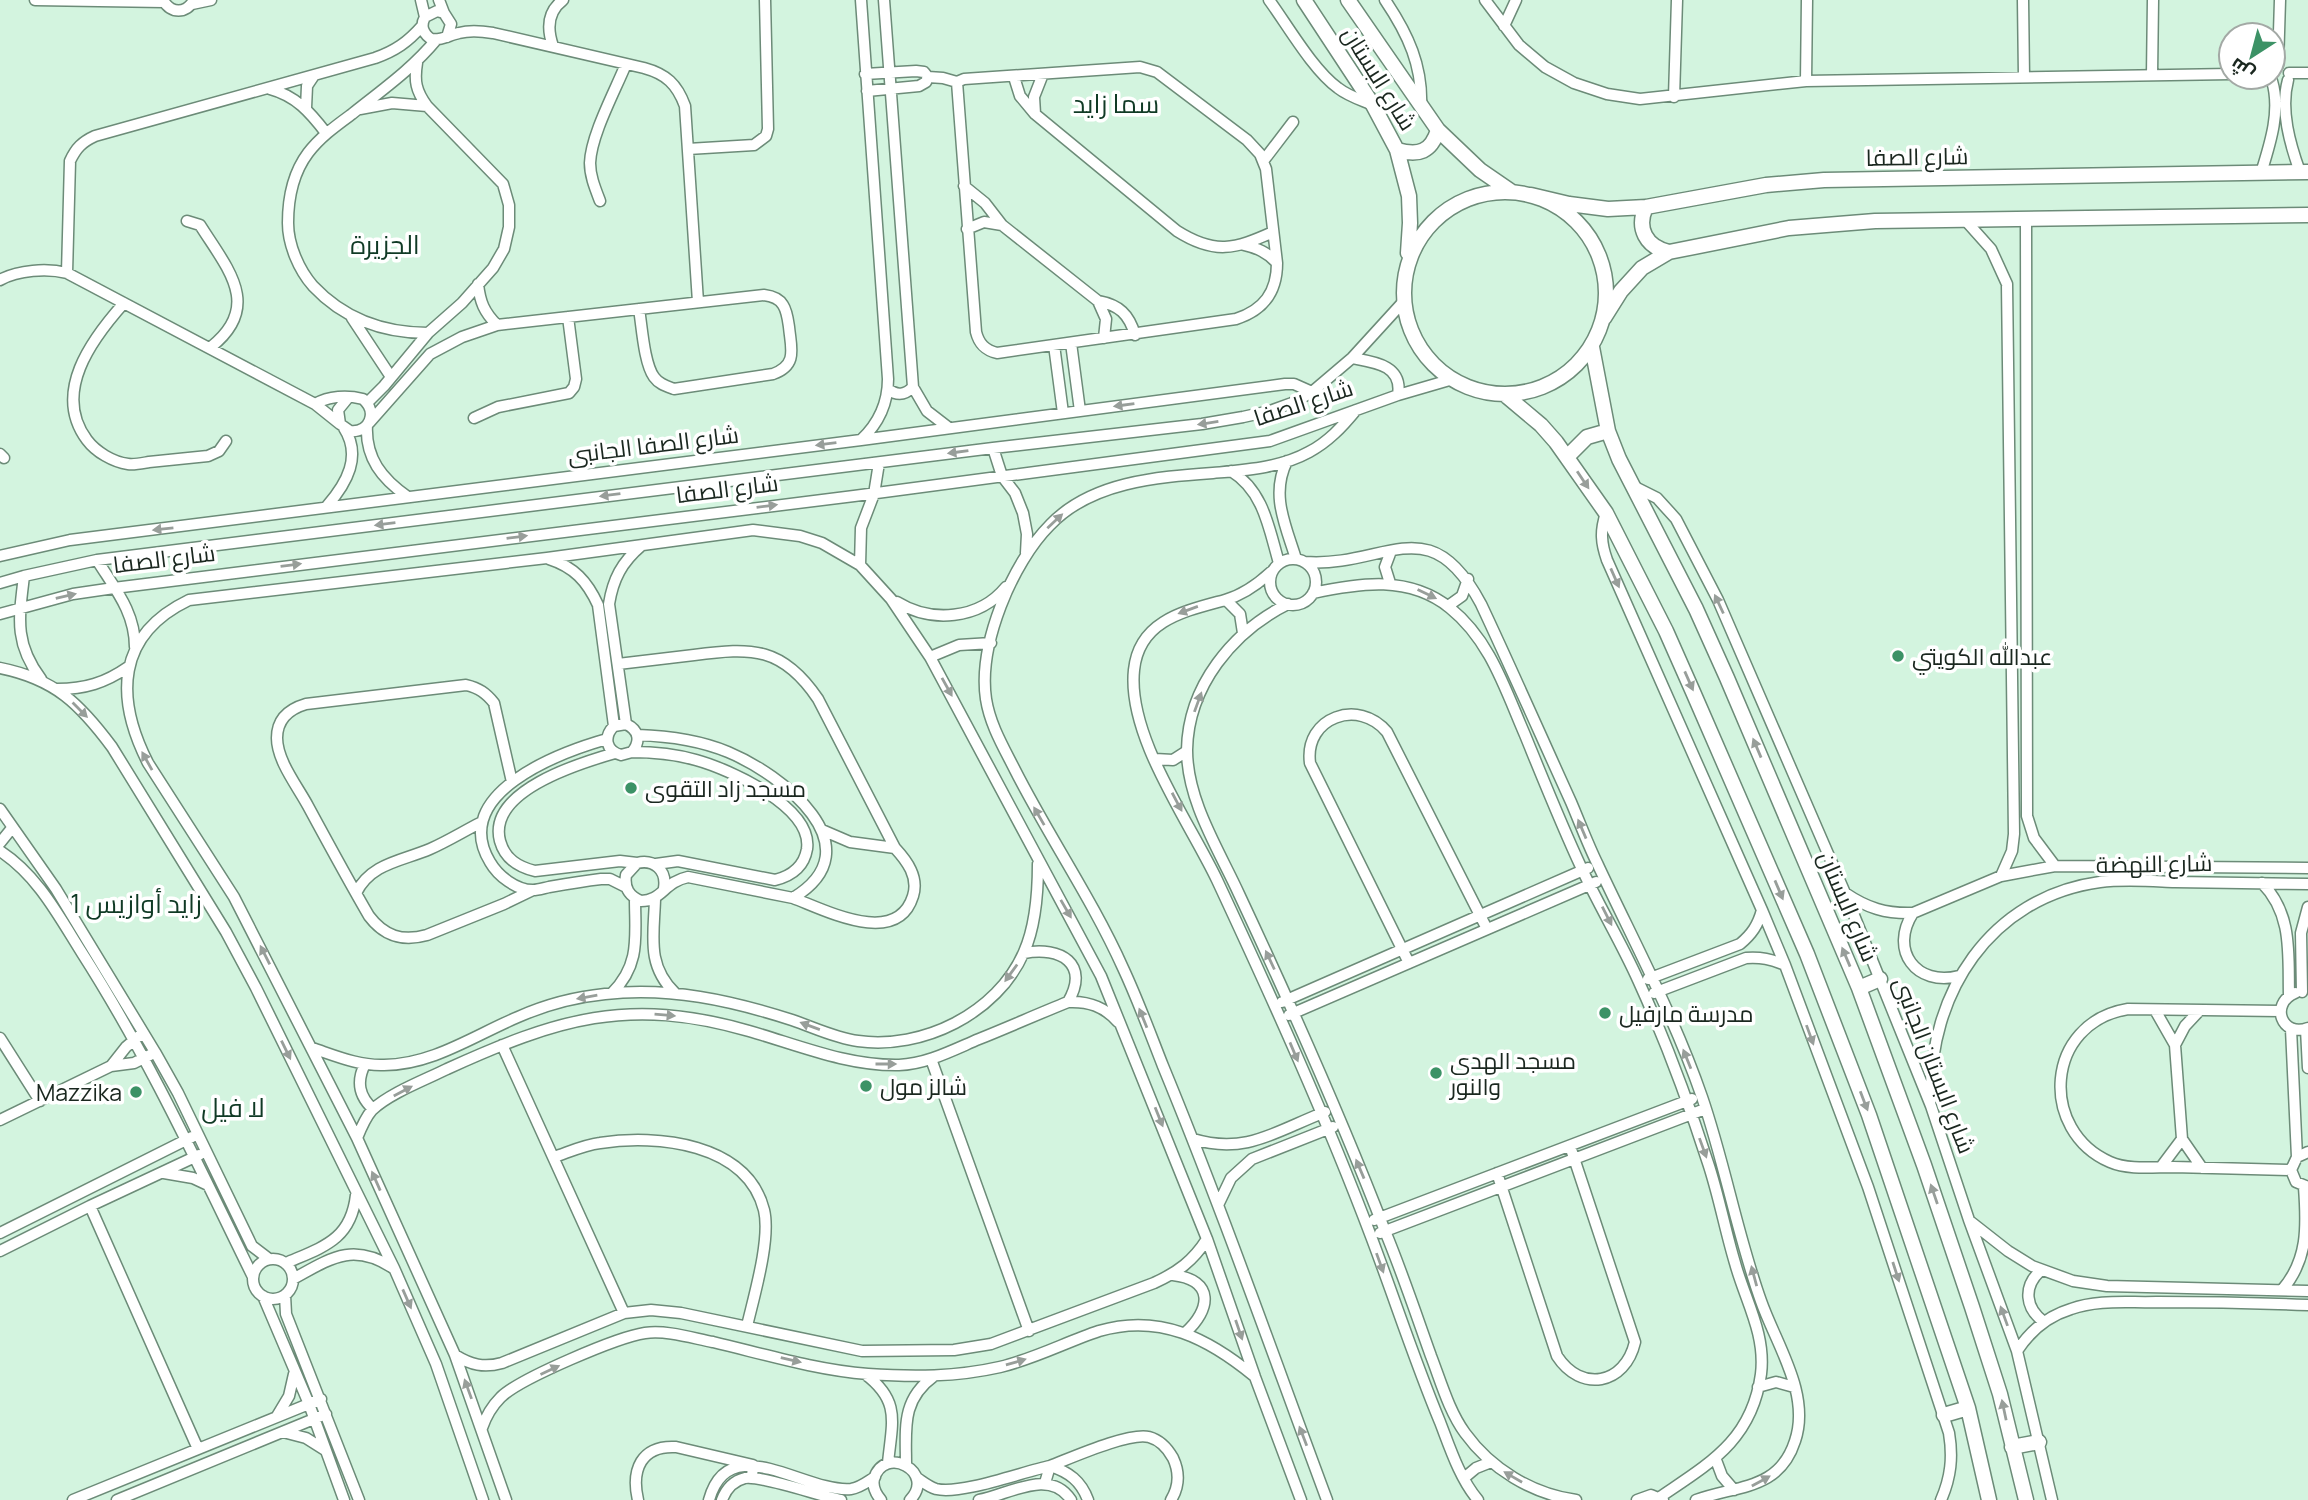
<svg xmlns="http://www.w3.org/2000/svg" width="2308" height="1500" font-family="Manrope,Cairo,sans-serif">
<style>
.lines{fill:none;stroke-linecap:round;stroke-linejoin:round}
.street-casing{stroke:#6c8b78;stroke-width:13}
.secondary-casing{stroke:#6c8b78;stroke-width:17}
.street{stroke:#fff;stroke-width:10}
.secondary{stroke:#fff;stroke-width:14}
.oneway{fill:#989e9a}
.poi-dot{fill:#3c9266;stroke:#fff;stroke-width:2.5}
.labels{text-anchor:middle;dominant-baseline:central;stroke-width:7;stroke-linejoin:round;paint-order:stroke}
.street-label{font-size:23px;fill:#1a271f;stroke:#fff}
.poi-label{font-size:23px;fill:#1a271f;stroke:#fff;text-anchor:start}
.quarter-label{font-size:26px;fill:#103a25;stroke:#fff}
</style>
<rect width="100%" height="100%" fill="#d3f4df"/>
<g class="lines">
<g class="street-casing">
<path id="street" d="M 35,0 L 164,2
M 163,0 C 171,14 186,14 194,0
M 421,0 L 425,17
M 439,0 L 444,13
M 861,0 L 888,379 C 888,403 879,423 861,440
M 884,0 L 913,387 L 927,411 L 949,428
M 1269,0 C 1288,26 1313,70 1338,88 C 1348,96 1361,100 1373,105
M 1385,0 C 1408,34 1423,66 1421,108
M 1485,0 L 1519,45 L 1545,67 L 1574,83 L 1607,94 L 1640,99 L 1806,81 L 2231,74
M 2023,0 L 2024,77
M 192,4 L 211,0
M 1504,26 L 1516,0
M 447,37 L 451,24 L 444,13 L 437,11 L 425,17 C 420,26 423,33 431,39 C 441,41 449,35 459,33 C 470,30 481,31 493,33 L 644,68 C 666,74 677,84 685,106 L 698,302
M 553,46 C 547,29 547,12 563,0
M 2278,65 L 2280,0
M 1140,67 L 1157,72 L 1247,140 L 1260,154 L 1266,169 L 1277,263 C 1277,292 1264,310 1236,319 L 997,353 C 985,350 979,344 976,332 L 957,82 L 964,79 Z
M 2289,73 L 2308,73
M 865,74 L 916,71 L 924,72 L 928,77 L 943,78 L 957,82
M 2152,75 L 2153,0
M 1014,77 L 1020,96 L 1035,114 L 1177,231 C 1215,255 1235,249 1273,232
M 2288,80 C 2280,110 2290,144 2300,172
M 1806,81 L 1807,0
M 270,89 C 296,96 310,112 326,133
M 867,91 L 919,86 L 926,82 L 928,77
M 1674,97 L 1677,0
M 306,108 L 307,86 L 313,77
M 360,109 L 392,103 L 427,106
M 1035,114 L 1034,97 L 1043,74
M 688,149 L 754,145 L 766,136 L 768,129 L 765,0
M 1264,160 L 1293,122
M 2261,173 C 2270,144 2281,111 2272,81
M 964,186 L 985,203 L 1002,225 L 1098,301 L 1106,319 L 1104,338
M 600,201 C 595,188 590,176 590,163 C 591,135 615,91 626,64
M 2026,220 L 2027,816 L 2034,838 L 2055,866
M 187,221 L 200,225 C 227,268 263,306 211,347
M 1966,221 L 1991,249 L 2007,284 L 2014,834 L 2012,851 L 2001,876
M 967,229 L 984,222 L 1002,225
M 1244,245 C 1257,248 1267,252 1277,263
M 67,273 L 70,161 C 76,148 82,142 95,136 L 375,58 C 395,51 408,42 422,26
M 0,280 C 18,270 47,268 67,273 L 315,404 L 340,424
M 478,284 C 480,302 484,312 497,325
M 1098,301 C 1119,305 1129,314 1135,335
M 124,303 C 91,340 52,393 87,440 C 96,452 113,462 128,464 C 134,465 143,463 149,462 C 169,460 188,458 208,456 L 219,451 L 226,441
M 352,318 L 391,377
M 428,333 C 383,333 344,319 313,286 C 299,270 288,245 288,223 C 288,198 293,173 308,153 C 320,137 337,125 352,114 C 382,90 412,69 436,40
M 1071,343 L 1080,411
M 1054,345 L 1063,413
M 1352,358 C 1374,362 1403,365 1398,395
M 888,389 C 897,396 905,395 913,387
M 367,403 L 384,386 L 428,333 L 462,303 L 493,268 L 504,249 L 509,227 L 509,205 L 503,184 L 427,106 C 416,91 414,81 417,63
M 315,404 C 329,396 347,395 363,399 C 378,412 370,433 350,431 L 340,424 L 338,410 L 347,399
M 474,418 L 498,407 L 569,393 L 574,387 L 576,379 L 568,317
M 369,423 L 430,354 L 462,337 L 497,325 L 764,295 C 772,296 779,298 783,305 C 787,311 788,320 789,327 C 791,348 798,365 773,374 L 674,389 C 666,386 659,384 654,377 C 644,363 642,327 639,309
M 367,425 C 365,458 382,479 408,497
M 993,448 L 1002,476 L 1015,493 L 1023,513 L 1027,534 L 1026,553
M 0,454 L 4,458
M 1287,461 C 1270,495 1286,526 1296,559
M 1231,471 C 1264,491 1269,529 1279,563
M 1633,486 L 1657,498 L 1676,519 L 1718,600 L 1845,893 L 1931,1106 L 1969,1220 L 2017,1351 L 2052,1500
M 327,506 C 347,483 362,456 344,428
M 1606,513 C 1600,531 1601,543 1607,560 L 1762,910 L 1785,965 L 1868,1187 L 1949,1433 C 1953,1457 1951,1477 1941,1500
M 0,556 L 70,540 L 861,440 L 1285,384 L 1294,384 L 1312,392
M 549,559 C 574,567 587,581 598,605 L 614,726
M1270 582a23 23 0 1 1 46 0a23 23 0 1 1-46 0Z
M 97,560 C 115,589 135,612 135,647
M 1305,562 C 1386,568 1429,506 1481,604 C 1512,670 1541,736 1571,802 C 1580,823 1588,845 1598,865 C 1634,942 1674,1016 1702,1097 C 1725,1164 1737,1234 1761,1301 C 1776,1344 1811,1394 1795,1441 C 1779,1491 1736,1485 1696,1500
M 860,565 L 861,528 L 874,494 L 879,463
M 1271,572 C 1258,584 1243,595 1225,600 C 1185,611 1139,620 1134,670 C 1127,736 1189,821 1217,880 C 1272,998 1326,1117 1372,1239 C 1395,1300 1415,1362 1440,1422 C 1450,1448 1460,1479 1478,1500
M 24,576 C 19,618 14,643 41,679
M 0,583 L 24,576 L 97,560 L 993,448 L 1202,424 L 1243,417 L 1270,411 L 1292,403 L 1312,392 L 1352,358 L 1404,301
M 1390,583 L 1385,567 L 1391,551
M 1313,593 C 1360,583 1409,575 1450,608 C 1490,640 1505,689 1525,735 C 1543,779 1561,824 1581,867 C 1599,906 1621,942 1638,980 C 1665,1039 1688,1101 1708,1163 C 1719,1196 1725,1230 1735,1263 C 1745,1300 1766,1334 1761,1374 C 1752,1440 1710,1463 1660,1497
M 1226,600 L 1240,614 L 1243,633
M 897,602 C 931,623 979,620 1006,587
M 1288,604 C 1233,631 1188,686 1187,750 C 1187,801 1219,850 1239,894 C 1291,1005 1341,1117 1385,1231 C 1402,1272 1416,1314 1431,1356 C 1441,1382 1449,1411 1465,1433 C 1491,1469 1532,1494 1576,1500
M 1448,606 L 1462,596 L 1468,579
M 0,614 L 73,594 L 114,588 L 854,496 L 1270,441 L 1398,395 L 1453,379
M 930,657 L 959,645 L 991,643
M 618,664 C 644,661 669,658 694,655 C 752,647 783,647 818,699 L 895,848 C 907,861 919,877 913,896 C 897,948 825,910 793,898
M 0,668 C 55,679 80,704 112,747 L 226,932 L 256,988 L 394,1268 L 436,1364 L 483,1500
M 57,689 C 85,689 105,683 128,667
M 626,724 L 614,726 C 603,737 606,751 621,755 L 632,752 C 641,741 639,730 626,724 L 609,604 C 613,579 622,562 641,546
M 638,735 C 669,736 699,740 728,752 C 781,774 877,847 793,898 L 688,877 C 664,882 662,901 641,901 C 629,896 624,888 626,875 L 637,863 C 654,859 667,870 664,888
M 607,739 C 558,753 449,794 490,862 C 498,876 516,890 533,890 C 538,890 544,888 549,887 C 566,884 584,881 601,879 L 610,879 L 626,887
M 632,752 C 654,752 675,754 696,760 C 729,769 813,807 807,849 C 804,867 791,876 775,880 L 678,861 L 656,864
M 615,753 C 580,763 487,791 500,841 C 505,859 518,867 535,871 L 620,861 L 637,863
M 1155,759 L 1173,760 L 1187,751
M 512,782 L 494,703 C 486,693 479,688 466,685 L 306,704 C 289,709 277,719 277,738 C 277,761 298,787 308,806 C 328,843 348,880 369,916 C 384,936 402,942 427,935 L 504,904 L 533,890
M 0,809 L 56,889 L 155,1052 L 178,1093 L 252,1246 L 269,1259
M 822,830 L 850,842 L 895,848
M 0,843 L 12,828
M 0,851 C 38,876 58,915 82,953 C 148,1056 199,1167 253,1277
M 2262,883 C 2293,914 2288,955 2289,995
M 356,893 C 371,863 402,861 430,849 C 448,841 464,831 480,823
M 1845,893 C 1867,908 1886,914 1913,913 L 2001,876 L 2055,866 L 2308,868
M 655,899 C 654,935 646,965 675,993
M 1913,913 C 1889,950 1916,987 1959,976
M 1024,953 C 1061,946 1090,964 1068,1002
M 1409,963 L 1310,763 C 1304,717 1359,698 1387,732 L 1487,929
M 1648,979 L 1740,944 C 1752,934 1758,925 1762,910
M 2302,992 L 2301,933 L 2308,907
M 612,993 C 641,964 635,936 635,898
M 1654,993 L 1746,958 C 1761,957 1771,959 1785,965
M 2295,993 C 2269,1004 2282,1038 2308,1028
M 1282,1002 L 1588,868
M 2155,1010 L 2175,1045 L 2182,1139 L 2202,1168
M 2280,1011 L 2128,1009 C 2044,1023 2039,1131 2110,1162 C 2128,1170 2153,1167 2173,1167 C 2212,1168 2252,1169 2291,1170
M 1289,1015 L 1596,882
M 2291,1029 L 2297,1157
M 2306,1029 L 2308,1068
M 0,1038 L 40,1101
M 502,1045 L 624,1313
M 2175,1045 L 2185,1026 L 2200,1010
M 312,1048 C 336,1056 359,1066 384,1065 C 432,1065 475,1035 518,1017 C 545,1005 575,997 605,994 C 670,987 730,1000 792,1020 C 813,1027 835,1038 858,1041 C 922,1050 997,1014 1024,952 C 1036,925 1038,893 1038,864
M 931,1059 L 1029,1331
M 365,1064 C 356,1082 359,1096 373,1109
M 111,1066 L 126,1047 L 139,1036
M 1931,1100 C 1928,994 1990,897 2100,882 C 2125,879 2150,881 2175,882 C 2219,883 2264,883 2308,884
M 0,1120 L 111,1066 L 134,1063 L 150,1055
M 357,1138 C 361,1128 365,1118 372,1110 C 390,1093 425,1080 447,1069 C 557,1019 628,996 749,1031 C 798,1045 847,1066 899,1065 C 927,1064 953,1050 979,1039 C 1009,1027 1038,1014 1068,1002 C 1088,1001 1104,1006 1118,1022
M 1193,1139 C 1246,1155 1276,1131 1325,1112
M 2308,1152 L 2297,1157 L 2291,1170 L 2296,1182 L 2308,1187
M 554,1157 C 569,1152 584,1145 600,1143 C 657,1134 747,1143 764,1210 C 771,1239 754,1296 747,1326
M 2161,1167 L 2182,1139
M 164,1173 L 193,1178 L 208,1185
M 1497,1173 L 1557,1356 C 1581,1393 1625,1385 1635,1342 L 1570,1146
M 1219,1203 L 1231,1178 L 1252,1159 L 1333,1127
M 90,1206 L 198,1449
M 1374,1220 L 1692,1099
M 1971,1222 L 2008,1251 L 2032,1266 L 2073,1281 L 2107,1286 L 2308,1291
M 0,1233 L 192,1137
M 1380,1233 L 1705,1109
M 0,1251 L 90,1206 L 199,1155
M253 1279a20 20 0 1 1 40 0a20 20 0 1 1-40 0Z
M 286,1263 C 323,1247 351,1240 356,1195
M 2040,1271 C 2023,1287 2025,1308 2044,1322
M 1173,1275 C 1215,1280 1211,1310 1185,1333
M 293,1279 C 331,1258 353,1242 393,1268
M 2282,1290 C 2308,1260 2307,1227 2304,1187
M 285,1295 L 286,1314 L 359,1500
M 263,1296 L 309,1404 L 344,1500
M 2017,1351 C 2030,1331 2048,1316 2071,1309 C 2098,1299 2129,1303 2157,1302 C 2207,1302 2258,1303 2308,1305
M 455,1355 C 471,1365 484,1368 502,1363 L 624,1313 L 651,1310 L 681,1313 L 862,1351 L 954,1350 L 991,1344 L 1154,1283 C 1178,1272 1193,1261 1207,1239
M 865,1374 C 901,1401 892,1422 888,1463
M 1758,1387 L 1776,1382 L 1794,1387
M 277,1416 L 289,1396 L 294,1374
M 482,1428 C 486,1416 492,1406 501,1397 C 521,1378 618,1337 645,1333 C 667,1330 692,1338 713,1342 C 764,1354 816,1370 868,1374 C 913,1377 956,1377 1000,1367 C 1034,1359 1066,1342 1099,1331 C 1160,1313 1209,1339 1254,1376
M 283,1432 L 306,1438 L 325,1450
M 1716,1460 L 1722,1476 L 1734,1490
M 906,1465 C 906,1428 901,1400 934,1376
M 917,1478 C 923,1482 929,1487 936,1489 C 961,1495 1022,1472 1050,1466 C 1069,1472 1081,1481 1088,1500
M 1464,1478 L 1476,1468 L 1491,1462
M 1045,1483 L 1050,1466 C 1071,1458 1129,1432 1149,1437 C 1160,1440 1168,1449 1173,1458 C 1180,1473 1179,1487 1171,1500
M 73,1500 L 321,1399
M 117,1500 L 326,1414
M 506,1500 L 455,1355 L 357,1138 L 234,897 L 148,763 C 115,698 116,635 189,600 L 547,558 L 753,530 L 800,536 L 822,543 L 860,565 L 891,599 L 930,657 L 1101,976 L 1207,1239 L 1255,1377 L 1301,1500
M 638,1500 C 631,1470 641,1445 676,1447 L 753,1465 L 752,1477
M 709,1500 C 729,1428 804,1493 851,1489 C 860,1488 867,1482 875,1477
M 722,1500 C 726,1489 733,1481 745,1478 C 760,1475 820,1496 841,1500
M 881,1500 C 876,1494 872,1487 874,1479 C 884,1444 937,1472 910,1500
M 979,1500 C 1008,1495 1050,1467 1071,1500
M 1327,1500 C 1273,1355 1222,1209 1163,1066 C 1150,1033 1138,1000 1123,968 C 1092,899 1049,837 1015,770 C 1004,748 990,725 986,699 C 978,645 1012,563 1050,525 C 1091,482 1156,477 1213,473 C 1246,470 1280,468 1309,452 C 1328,442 1342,427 1356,410
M 1637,1500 L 1651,1495 L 1663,1500"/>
</g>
<g class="secondary-casing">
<path id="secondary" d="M 1304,0 L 1373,105 L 1397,150 L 1409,196 L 1410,223 L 1408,253
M 1348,0 L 1438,130 L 1480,170 L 1512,192
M 1397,150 C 1419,156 1431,152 1438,130
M1404 293a101 101 0 1 1 202 0a101 101 0 1 1-202 0Z
M 1531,195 L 1569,204 L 1608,209 L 1646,207 L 1766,185 L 1824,180 L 2308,172
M 1646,207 C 1636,228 1646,247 1669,252
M 1604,318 L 1621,291 L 1642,268 L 1669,252 L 1789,228 L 1875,221 L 2308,215
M 1592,347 L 1608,431 L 1619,459 L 1696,609 L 1727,678 L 1859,988 L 1924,1165 L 1972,1307 L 2000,1394 L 2026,1500
M 1504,394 L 1541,425 L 1556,442 L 1606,513 L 1666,631 L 1693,692 L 1807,954 L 1869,1115 L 1968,1408 L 1989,1500
M 1567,457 L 1587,437 L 1608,431
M 1859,988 L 1880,979
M 1944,1415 L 1968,1408
M 2012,1447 L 2039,1442"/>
</g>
<use href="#street" class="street"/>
<use href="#secondary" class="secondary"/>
</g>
<defs><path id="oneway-solid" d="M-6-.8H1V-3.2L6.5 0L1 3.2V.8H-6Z" transform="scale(1.75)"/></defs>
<g class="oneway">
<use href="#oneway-solid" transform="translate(1124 405) rotate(172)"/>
<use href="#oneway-solid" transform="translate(1208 423) rotate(171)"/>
<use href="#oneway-solid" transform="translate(826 444) rotate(173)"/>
<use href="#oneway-solid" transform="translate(958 452) rotate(172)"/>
<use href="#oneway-solid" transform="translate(1583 480) rotate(56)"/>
<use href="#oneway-solid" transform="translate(610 495) rotate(173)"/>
<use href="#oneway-solid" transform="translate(767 506) rotate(-7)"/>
<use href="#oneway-solid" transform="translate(1055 521) rotate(-43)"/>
<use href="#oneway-solid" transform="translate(385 524) rotate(173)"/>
<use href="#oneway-solid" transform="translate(163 529) rotate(174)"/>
<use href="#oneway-solid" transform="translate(517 537) rotate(-7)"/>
<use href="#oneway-solid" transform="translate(291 565) rotate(-7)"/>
<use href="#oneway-solid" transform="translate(1615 578) rotate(66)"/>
<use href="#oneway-solid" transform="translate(1427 594) rotate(26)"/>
<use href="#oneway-solid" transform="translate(66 596) rotate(-13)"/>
<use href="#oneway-solid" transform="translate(1719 604) rotate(-115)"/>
<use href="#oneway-solid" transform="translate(1188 610) rotate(160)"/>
<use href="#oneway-solid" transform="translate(1689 681) rotate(66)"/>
<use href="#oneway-solid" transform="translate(947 687) rotate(61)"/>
<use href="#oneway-solid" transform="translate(1198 702) rotate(-70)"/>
<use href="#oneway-solid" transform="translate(80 710) rotate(45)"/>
<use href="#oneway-solid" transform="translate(1757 748) rotate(-113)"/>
<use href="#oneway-solid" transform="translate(147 761) rotate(-119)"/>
<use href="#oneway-solid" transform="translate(1177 802) rotate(62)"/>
<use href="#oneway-solid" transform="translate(1039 816) rotate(-120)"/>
<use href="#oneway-solid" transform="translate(1582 829) rotate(-113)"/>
<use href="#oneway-solid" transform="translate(1779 890) rotate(67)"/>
<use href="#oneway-solid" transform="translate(1066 909) rotate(60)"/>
<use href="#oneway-solid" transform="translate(1607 916) rotate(63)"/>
<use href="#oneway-solid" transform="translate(265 955) rotate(-117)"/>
<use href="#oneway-solid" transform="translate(1846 957) rotate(-113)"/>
<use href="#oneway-solid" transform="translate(1270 960) rotate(-115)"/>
<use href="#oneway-solid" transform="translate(1011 973) rotate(126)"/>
<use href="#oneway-solid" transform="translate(587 997) rotate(170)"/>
<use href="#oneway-solid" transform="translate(665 1015) rotate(5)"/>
<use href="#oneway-solid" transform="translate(1143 1018) rotate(-112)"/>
<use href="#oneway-solid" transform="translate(810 1026) rotate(-160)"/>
<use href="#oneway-solid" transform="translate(1810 1035) rotate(70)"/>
<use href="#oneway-solid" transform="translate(286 1050) rotate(64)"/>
<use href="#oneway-solid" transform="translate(1294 1052) rotate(67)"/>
<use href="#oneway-solid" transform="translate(1687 1059) rotate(-112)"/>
<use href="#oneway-solid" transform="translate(886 1064)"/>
<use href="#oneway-solid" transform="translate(403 1091) rotate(-28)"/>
<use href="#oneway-solid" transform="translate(1864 1101) rotate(69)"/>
<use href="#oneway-solid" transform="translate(1159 1117) rotate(68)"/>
<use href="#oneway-solid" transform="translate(1703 1148) rotate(70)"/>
<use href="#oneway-solid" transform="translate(1360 1169) rotate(-113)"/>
<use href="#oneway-solid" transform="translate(376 1181) rotate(-114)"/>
<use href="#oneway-solid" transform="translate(1934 1194) rotate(-109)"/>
<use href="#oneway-solid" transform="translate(1380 1263) rotate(70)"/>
<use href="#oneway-solid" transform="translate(1896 1272) rotate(72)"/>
<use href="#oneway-solid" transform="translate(1754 1276) rotate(-105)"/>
<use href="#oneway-solid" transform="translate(407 1299) rotate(66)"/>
<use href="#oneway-solid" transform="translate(2004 1316) rotate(-110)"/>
<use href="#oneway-solid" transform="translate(1239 1330) rotate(71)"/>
<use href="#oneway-solid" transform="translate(791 1360) rotate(13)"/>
<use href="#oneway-solid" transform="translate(1016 1362) rotate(-16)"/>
<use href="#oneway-solid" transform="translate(550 1370) rotate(-25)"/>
<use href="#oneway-solid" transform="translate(468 1389) rotate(-110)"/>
<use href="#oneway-solid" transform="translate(2004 1410) rotate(-102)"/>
<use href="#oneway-solid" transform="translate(1303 1436) rotate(-111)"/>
<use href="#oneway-solid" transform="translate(1513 1477) rotate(-150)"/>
<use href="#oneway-solid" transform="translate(1761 1481) rotate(-29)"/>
</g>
<g class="poi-dot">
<circle cx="1898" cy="656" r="7"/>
<circle cx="631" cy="788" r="7"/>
<circle cx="1605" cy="1013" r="7"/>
<circle cx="1436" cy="1073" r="7"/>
<circle cx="866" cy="1086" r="7"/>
<circle cx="136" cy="1092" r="7"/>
</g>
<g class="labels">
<g class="street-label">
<text transform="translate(1380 78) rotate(58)">شارع البستان</text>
<text transform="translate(1917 156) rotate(-1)">شارع الصفا</text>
<text transform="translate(1303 402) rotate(-18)">شارع الصفا</text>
<text transform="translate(653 444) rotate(-7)">شارع الصفا الجانبى</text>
<text transform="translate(727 488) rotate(-7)">شارع الصفا</text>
<text transform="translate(164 558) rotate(-7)">شارع الصفا</text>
<text transform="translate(2154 863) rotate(-1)">شارع النهضة</text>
<text transform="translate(1849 906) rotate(67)">شارع البستان</text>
<text transform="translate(1935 1065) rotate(69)">شارع البستان الجانبى</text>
</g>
<g class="poi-label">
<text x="1912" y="656">عبدالله الكويتي</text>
<text x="645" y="788">مسجد زاد التقوى</text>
<text x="1619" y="1013">مدرسة مارفيل</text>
<text x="1450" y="1060">مسجد الهدى<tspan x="1450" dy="26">والنور</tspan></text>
<text x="880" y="1086">شالز مول</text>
<text x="122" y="1092" text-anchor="end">Mazzika</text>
</g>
<g class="quarter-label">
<text x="1116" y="103">سما زايد</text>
<text x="385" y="244">الجزيرة</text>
<text x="136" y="903">زايد أوازيس 1</text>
<text x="233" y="1107">لا فيل</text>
</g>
</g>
<g transform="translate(2252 56) rotate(216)"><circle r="33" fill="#ffffff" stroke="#a3a9a5" stroke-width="2"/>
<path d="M0-5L12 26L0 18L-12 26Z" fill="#3c9266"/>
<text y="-10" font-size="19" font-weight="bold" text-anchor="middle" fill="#1a271f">ش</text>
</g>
</svg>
